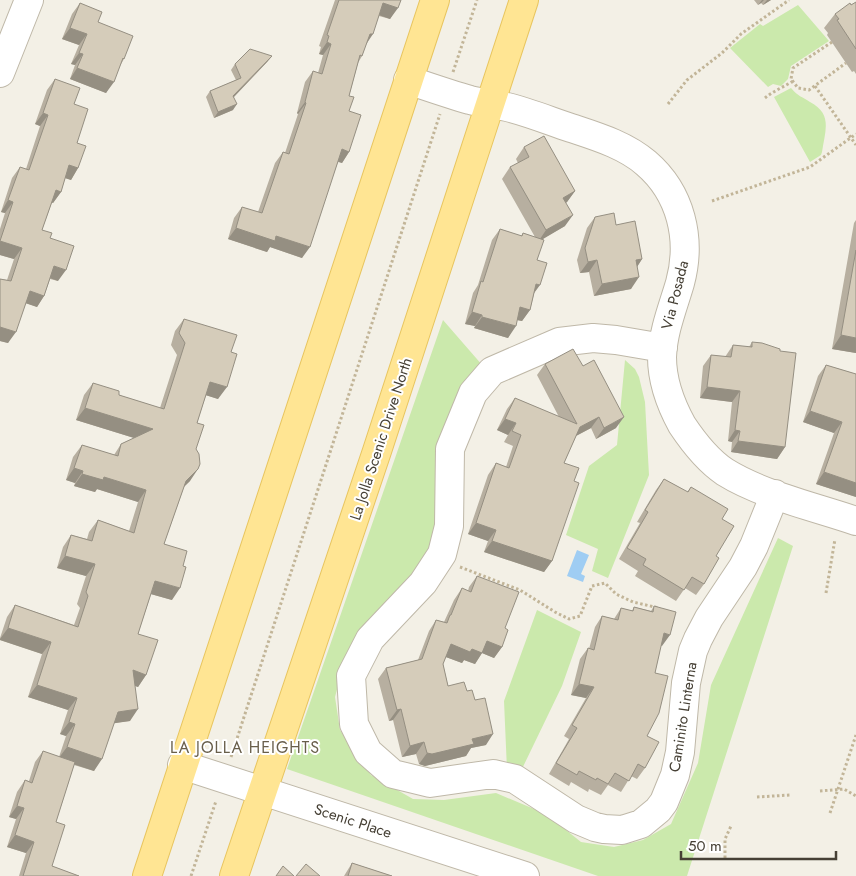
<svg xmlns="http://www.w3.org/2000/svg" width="856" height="876" font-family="Jost,sans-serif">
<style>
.green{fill:#cbe9ac}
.water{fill:#9fcdf3}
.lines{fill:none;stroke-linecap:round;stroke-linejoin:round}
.minor-casing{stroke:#bfb8a8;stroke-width:30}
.major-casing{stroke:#e8c55f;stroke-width:30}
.path{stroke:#c2b598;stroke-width:3;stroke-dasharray:2.5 2.5;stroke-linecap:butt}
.minor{stroke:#fff;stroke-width:28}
.major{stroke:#ffe593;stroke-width:28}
.wall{fill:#b7afa0}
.shaded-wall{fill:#958f82}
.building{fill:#d5ccba;stroke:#958f82}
.labels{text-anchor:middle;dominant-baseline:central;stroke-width:4;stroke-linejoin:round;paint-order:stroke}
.street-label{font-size:15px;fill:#464035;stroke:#fff}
.neighbourhood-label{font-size:16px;letter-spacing:1px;fill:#695f4b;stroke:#fff}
</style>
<rect width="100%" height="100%" fill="#f3f0e6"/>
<path class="green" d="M 798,5 L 829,41 L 791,66 L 788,79 L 781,86 L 773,84 L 768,87 L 730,48 L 760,24 L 763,26 Z
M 791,88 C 799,97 801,96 810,102 C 833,114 825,131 822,152 L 821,155 L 810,162 L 774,97 Z
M 443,320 L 483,366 L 436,499 L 435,530 L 430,553 L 344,663 L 335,697 L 340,730 L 371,775 L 413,799 L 444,800 L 496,793 L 546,814 L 581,842 L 614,847 L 643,840 L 671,824 L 698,763 L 711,685 L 778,538 L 793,546 L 687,876 L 598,876 L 287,769 Z
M 625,360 L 635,369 L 639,377 L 645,402 L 649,475 L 608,578 L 592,571 L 598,549 L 566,535 L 589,466 L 617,445 Z
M 537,610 L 581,632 L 562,686 L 520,773 L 507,770 L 504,701 Z"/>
<path class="water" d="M 577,550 L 589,555 L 581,574 L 585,576 L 583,582 L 567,576 Z"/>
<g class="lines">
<g class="minor-casing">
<path id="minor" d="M 0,73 L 29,0
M 408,80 C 429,87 449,94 470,100 C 482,103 494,104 507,107 C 528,112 550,121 571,128 C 598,137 625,145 646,163 C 681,193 692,239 680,283 C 673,307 663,331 662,357 C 662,380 671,405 682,425 C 694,443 707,460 725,472 C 762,495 815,507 856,521
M 663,348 L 616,340 L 593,338 L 559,342 L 492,371 L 473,393 L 450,449 L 449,526 L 442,554 L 423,583 L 370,639 L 351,676 L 354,724 L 368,752 L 393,774 L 430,783 L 493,774 L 515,779 L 576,819 L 595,827 L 604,829 L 622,830 L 641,824 L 658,810 L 664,802 L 675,775 L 680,752 L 686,683 L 693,651 L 698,639 L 709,618 L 743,567 L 754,546 L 775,494
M 182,765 L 525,876"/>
</g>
<g class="major-casing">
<path id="major" d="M 147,876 L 435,0
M 234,876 L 377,451 L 524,0"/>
</g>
<path class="path" d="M 832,42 L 793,68 L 791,79 L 798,88 L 809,90 L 846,63
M 453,72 L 477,0
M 815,86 L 856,145
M 765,98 C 773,91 784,87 793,81
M 668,104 L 687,80 L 722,53 L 741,34 L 789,0
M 712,201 L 810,167 L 856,134
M 460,567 L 520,590 L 555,612 L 569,619 L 580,616 L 592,586 L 605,583 L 616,594 L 633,602 L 659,608
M 826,593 L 835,539
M 231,757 L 440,114
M 820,791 L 844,789 L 856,796
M 757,797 L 790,795
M 830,813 L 856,735
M 725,858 L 725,839 L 731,826
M 191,876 L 216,801"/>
<use href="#minor" class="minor"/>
<use href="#major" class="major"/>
</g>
<path class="wall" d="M 335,0 L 401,0 L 390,19 L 379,16 L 366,44 L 362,56 L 358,63 L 349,96 L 349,152 L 342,163 L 338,162 L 302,258 L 270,247 L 267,252 L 228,239 L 234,218 L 242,207 L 258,212 L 275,163 L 283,152 L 285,153 L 298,114 L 297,113 L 305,82 L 313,71 L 318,73 L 323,55 L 319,54 L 321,47 L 319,46 Z
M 754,0 L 771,0 L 763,5 L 761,3 L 758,5 Z
M 856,2 L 856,74 L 854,71 L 852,72 L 827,35 L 828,33 L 824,28 L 835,14 Z
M 80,3 L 98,22 L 124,59 L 121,64 L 106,93 L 70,79 L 75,65 L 71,64 L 79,45 L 62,39 L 72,14 Z
M 272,56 L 267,62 L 234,97 L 233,110 L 214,118 L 206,97 L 210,91 L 236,80 L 231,70 L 235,64 Z
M 55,79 L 74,104 L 78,168 L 71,180 L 65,178 L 61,192 L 53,203 L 52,202 L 42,230 L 50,238 L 58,281 L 50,279 L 44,296 L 37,307 L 26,303 L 8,343 L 0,341 L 0,279 L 7,280 L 14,259 L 0,255 L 0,229 L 5,213 L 1,212 L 12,178 L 20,167 L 26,169 L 40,126 L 35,124 L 47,90 Z
M 524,147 L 575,191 L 567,202 L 566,203 L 565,226 L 542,239 L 537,260 L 534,294 L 530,310 L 522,321 L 517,320 L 508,338 L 474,328 L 475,326 L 465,324 L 473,293 L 478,285 L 492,240 L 500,229 L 521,236 L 523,233 L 535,237 L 502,179 L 510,167 L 518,163 L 516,159 Z
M 595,217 L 616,225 L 642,259 L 637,267 L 631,289 L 594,296 L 589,272 L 580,273 L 577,260 L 587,228 Z
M 856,220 L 856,353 L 832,349 L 854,223 Z
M 184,319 L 231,352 L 218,399 L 206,395 L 197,423 L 196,449 L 190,481 L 184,487 L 164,544 L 172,600 L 151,594 L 138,634 L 146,675 L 138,687 L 135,686 L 130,721 L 114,723 L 94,771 L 74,765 L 56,822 L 52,866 L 79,876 L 19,876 L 26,853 L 7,847 L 16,819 L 9,817 L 17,792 L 25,780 L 29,781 L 35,762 L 43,751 L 59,757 L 66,736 L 60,734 L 68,710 L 28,697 L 42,654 L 0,640 L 0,638 L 7,617 L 15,605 L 74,625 L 80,608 L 77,604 L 86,576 L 57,568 L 63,547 L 71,535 L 87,539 L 89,532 L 98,520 L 129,531 L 138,502 L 97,489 L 95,492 L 74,486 L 75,483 L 66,480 L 73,457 L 82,445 L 114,455 L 121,444 L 134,438 L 76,420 L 84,395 L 93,383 L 119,395 L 160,408 L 177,355 L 171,345 L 175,331 Z
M 752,342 L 785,447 L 777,459 L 731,452 L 732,442 L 728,441 L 732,402 L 700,398 L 703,366 L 711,355 L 725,357 L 733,345 L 749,347 Z
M 545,364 L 616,428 L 596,439 L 591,428 L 576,436 L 564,463 L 574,481 L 552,561 L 544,572 L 484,552 L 488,541 L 468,534 L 488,475 L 496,463 L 506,467 L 513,446 L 504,442 L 508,435 L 497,430 L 507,409 L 515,398 L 559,417 L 537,375 Z
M 826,365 L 856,374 L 856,497 L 816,484 L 834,433 L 803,422 L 818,376 Z
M 664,479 L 687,492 L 691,487 L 722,519 L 716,556 L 704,584 L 696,595 L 685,588 L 676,601 L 635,576 L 638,571 L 619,559 L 640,523 L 637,522 L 656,490 Z
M 477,576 L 505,628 L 502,647 L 494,658 L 482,653 L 475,664 L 464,660 L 462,663 L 446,657 L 443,664 L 448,686 L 467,691 L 486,745 L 471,748 L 466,756 L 425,766 L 419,764 L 416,754 L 402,757 L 393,720 L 389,721 L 378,679 L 386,668 L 418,660 L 429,631 L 436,620 L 444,622 L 454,600 L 462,588 L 468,591 L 469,587 Z
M 654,606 L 662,646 L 661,645 L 655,673 L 647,736 L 645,768 L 637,779 L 631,776 L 621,792 L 608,785 L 601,795 L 589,789 L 588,792 L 571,782 L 569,786 L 549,774 L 569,739 L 564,736 L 586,698 L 571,695 L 580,659 L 588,648 L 589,649 L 595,627 L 602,616 L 614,619 L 621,608 L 632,611 L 634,607 L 651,611 Z
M 352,863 L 392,876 L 344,876 Z"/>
<path class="shaded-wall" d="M 762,0 L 764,0 L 761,3 L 758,5 Z
M 767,0 L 771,0 L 763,5 Z
M 383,3 L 398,8 L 390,19 L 376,14 Z
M 70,28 L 87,34 L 79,45 L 62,39 Z
M 370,34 L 373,34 L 365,46 Z
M 327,42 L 331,44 L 323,55 L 319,54 Z
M 79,53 L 83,54 L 75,65 L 71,64 Z
M 272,56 L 267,62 L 229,102 L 233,96 Z
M 77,68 L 114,82 L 106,93 L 70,79 Z
M 305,102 L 306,103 L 298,114 L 297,113 Z
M 237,104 L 233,110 L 214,118 L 218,112 Z
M 43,113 L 48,115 L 40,126 L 35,124 Z
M 342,149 L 349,152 L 342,163 L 334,160 Z
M 69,165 L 78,168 L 71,180 L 62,177 Z
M 56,190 L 61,192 L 53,203 L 48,201 Z
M 575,191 L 567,202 L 555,209 L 563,198 Z
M 8,200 L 13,202 L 5,213 L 1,212 Z
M 573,215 L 565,226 L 538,242 L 546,230 Z
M 236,228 L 276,236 L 310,247 L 302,258 L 270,247 L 267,252 L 228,239 Z
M 0,241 L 22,248 L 14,259 L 0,255 Z
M 642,259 L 635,270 L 636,260 Z
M 597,260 L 589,272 L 580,273 L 588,262 Z
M 54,266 L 66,270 L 58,281 L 47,277 Z
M 639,277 L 631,289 L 594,296 L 602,284 Z
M 536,284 L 540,285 L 532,296 Z
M 30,291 L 44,296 L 37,307 L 22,302 Z
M 520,307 L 530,310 L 522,321 L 512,319 Z
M 472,312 L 482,315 L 475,326 L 465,324 Z
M 482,317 L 516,326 L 508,338 L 474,328 Z
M 0,327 L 16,332 L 8,343 L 0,341 Z
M 841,335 L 856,338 L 856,353 L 832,349 Z
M 210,382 L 227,387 L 218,399 L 202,394 Z
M 707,387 L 740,391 L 732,402 L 700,398 Z
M 85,408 L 153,429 L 144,441 L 76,420 Z
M 810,411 L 842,422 L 834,433 L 803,422 Z
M 599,417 L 591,428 L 572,438 L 580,427 Z
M 624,417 L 616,428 L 596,439 L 604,428 Z
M 505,419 L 516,423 L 508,435 L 497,430 Z
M 735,430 L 740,431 L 732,442 L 728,441 Z
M 738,441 L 785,447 L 777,459 L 731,452 Z
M 74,468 L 83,471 L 75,483 L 66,480 Z
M 198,469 L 190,481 L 177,493 L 186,481 Z
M 824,472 L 856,483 L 856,497 L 816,484 Z
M 82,474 L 104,477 L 146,490 L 138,502 L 97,489 L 95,492 L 74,486 Z
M 476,523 L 496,530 L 488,541 L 468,534 Z
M 492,541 L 552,561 L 544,572 L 484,552 Z
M 65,556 L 95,564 L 86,576 L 57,568 Z
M 155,581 L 180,588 L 172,600 L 147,593 Z
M 8,628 L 51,642 L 42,654 L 0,640 L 0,639 Z
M 664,633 L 670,635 L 662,646 L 656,644 Z
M 487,641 L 502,647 L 494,658 L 482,653 L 475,664 L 464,660 L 462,663 L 443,656 L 451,644 L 472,649 Z
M 133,670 L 146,675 L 138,687 L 125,682 Z
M 579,684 L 594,687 L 586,698 L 571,695 Z
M 37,685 L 77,698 L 68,710 L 28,697 Z
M 138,709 L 130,721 L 109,724 L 118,712 Z
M 401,709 L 393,720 L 389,721 L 397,710 Z
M 69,722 L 75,724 L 66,736 L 60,734 Z
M 493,734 L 486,745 L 471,748 L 466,756 L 425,766 L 419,764 L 427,753 L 472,739 Z
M 424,742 L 416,754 L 402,757 L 410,746 Z
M 67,747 L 102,759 L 94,771 L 58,759 Z
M 17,806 L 24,808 L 16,819 L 9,817 Z
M 15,835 L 34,842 L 26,853 L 7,847 Z"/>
<path class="building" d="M 339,0 L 401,0 L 398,8 L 383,3 L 373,34 L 370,34 L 362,56 L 360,55 L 349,96 L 354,97 L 349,111 L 361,115 L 349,152 L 342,149 L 310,247 L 276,236 L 275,241 L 236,228 L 242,207 L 262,213 L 283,152 L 289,154 L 306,103 L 305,102 L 313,71 L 322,74 L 331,44 L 327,42 L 329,36 L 327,35 Z
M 856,2 L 856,49 L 837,20 L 839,19 L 835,14 L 850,3 L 851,5 Z
M 80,3 L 102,12 L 98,22 L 133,36 L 124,59 L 123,58 L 114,82 L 77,68 L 83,54 L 79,53 L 87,34 L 70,28 Z
M 250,49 L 272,56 L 233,96 L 237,104 L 218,112 L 210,91 L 241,78 L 235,64 Z
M 55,79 L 80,88 L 74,104 L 88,109 L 77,143 L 86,146 L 78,168 L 69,165 L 61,192 L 56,190 L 42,230 L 52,233 L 50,238 L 74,246 L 66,270 L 54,266 L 44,296 L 30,291 L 16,332 L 0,327 L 0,279 L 11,281 L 22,248 L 0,241 L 13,202 L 8,200 L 20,167 L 29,170 L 48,115 L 43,113 Z
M 544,136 L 575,191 L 563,198 L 573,215 L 546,230 L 510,167 L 529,157 L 524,147 Z
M 614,213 L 616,225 L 635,221 L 642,259 L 636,260 L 639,277 L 602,284 L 597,260 L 588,262 L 585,248 L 595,217 Z
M 500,229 L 522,236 L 523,233 L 544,240 L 537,260 L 547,263 L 540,285 L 536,284 L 530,310 L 520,307 L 516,326 L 482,317 L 482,315 L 472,312 L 481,281 L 483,282 Z
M 856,250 L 856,338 L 841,335 Z
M 184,319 L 237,335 L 231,352 L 237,354 L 227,387 L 210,382 L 197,423 L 204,425 L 196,449 L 199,454 L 200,464 L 198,469 L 186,481 L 164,544 L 187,551 L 183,566 L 186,567 L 180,588 L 155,581 L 138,634 L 158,640 L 146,675 L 133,670 L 138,709 L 118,712 L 102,759 L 67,747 L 75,724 L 69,722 L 77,698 L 37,685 L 51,642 L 8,628 L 15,605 L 78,627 L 88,596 L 86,592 L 95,564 L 65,556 L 71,535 L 92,541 L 98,520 L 134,533 L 146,490 L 104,477 L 103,480 L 82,474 L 83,471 L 74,468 L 82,445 L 118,456 L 121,444 L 153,429 L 85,408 L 93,383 L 119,391 L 119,395 L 164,409 L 185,343 L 179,333 Z
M 752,342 L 762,343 L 780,349 L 780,351 L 796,353 L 785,447 L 738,441 L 740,431 L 735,430 L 740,391 L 707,387 L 711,355 L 731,357 L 733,345 L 752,347 Z
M 573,349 L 583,366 L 594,360 L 624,417 L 604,428 L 599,417 L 580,427 L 564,463 L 579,468 L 574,481 L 579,483 L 552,561 L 492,541 L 496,530 L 476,523 L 496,463 L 509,468 L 521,435 L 512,431 L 516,423 L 505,419 L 515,398 L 577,424 L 545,364 Z
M 826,365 L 856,374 L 856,483 L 824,472 L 842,422 L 810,411 Z
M 664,479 L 688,492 L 691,487 L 728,509 L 722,519 L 734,526 L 716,556 L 719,558 L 704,584 L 692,577 L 684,590 L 643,565 L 646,559 L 627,548 L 648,512 L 645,510 Z
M 477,576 L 519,592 L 505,628 L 508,630 L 502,647 L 487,641 L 482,653 L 472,649 L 470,652 L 451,644 L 443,664 L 448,686 L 464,682 L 467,691 L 472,690 L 475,700 L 485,698 L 493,734 L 472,739 L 474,744 L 432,754 L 427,753 L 424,742 L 410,746 L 401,709 L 397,710 L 386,668 L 422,659 L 436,620 L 447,623 L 450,615 L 451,615 L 462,588 L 471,592 Z
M 654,606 L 676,612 L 670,635 L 664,633 L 655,673 L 668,676 L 659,713 L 647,736 L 659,742 L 645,768 L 638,764 L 629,781 L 615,773 L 608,784 L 597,778 L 596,780 L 579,771 L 577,775 L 556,763 L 577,728 L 572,725 L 594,687 L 579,684 L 588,648 L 594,650 L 602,616 L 618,620 L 621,608 L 633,611 L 634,607 L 653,612 Z
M 43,751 L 75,762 L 56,822 L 65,825 L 52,866 L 79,876 L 23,876 L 34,842 L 15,835 L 24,808 L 17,806 L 25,780 L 32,783 Z
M 352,863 L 392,876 L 348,876 Z
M 306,864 L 320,876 L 296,876 Z
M 283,866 L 294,876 L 276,876 Z"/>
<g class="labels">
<g class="street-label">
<text transform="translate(675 295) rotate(-76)">Via Posada</text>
<text transform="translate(381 439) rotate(-72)">La Jolla Scenic Drive North</text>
<text transform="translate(683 717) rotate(-81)">Caminito Linterna</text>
<text transform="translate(353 821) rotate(18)">Scenic Place</text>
</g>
<g class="neighbourhood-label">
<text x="245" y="747">LA JOLLA HEIGHTS</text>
</g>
</g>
<path d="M681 851v8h155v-8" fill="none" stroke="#464035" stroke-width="2.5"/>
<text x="688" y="851" font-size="15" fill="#464035" stroke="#ffffff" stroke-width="4" paint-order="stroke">50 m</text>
</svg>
